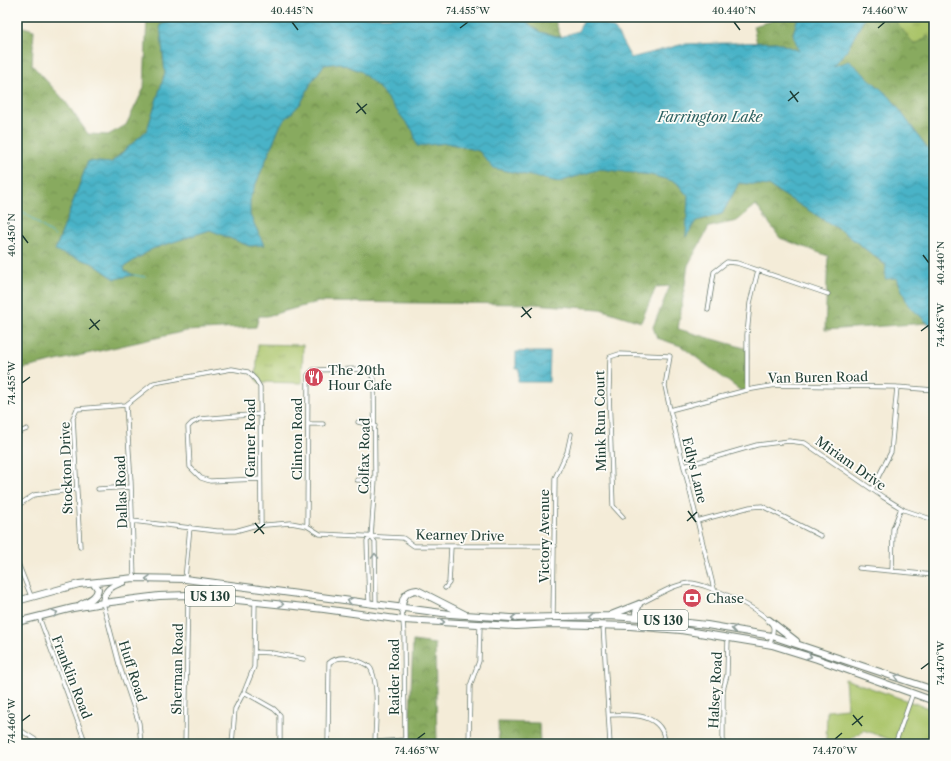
<svg xmlns="http://www.w3.org/2000/svg" width="951" height="761" font-family="'Libre Caslon Text',serif">
<style>
.grass{fill:#abc56b;stroke:#658150}
.forest{fill:url(#forest-crowns);stroke:#54744a}
.park{fill:url(#park-tufts);stroke:#658150}
.water{fill:url(#water-waves);stroke:#34787e}
.lines{fill:none;stroke-linecap:round;stroke-linejoin:round}
.stream{stroke:#49b3c7;stroke-width:1}
.street-casing{stroke:#6a7a6d;stroke-width:5}
.highway-casing{stroke:#6a7a6d;stroke-width:8}
.street{stroke:#fff;stroke-width:3.5}
.highway{stroke:#fff;stroke-width:6}
.oneway{stroke:#8f9e9a}
.ticks{fill:none;stroke:#1f3d34;stroke-width:1.5}
.labels{text-anchor:middle;dominant-baseline:central;stroke-width:3.5;stroke-linejoin:round;paint-order:stroke}
.shield{fill:#fdfcf7;stroke:#62766e;stroke-width:1}
.shield-label{font-size:12px;font-weight:bold;fill:#1f3d34}
.poi-label{font-size:13px;fill:#1f3d34;stroke:#fdfcf7;text-anchor:start}
.street-label{font-size:13px;fill:#1f3d34;stroke:#fdfcf7}
.water-label{font-size:14px;font-style:italic;fill:#2c6060;stroke:#fdfcf7}
.neatline{fill:none;stroke:#1f3d34;stroke-width:1.5}
.ticks-label{font-size:10px;text-anchor:middle;fill:#1f3d34}
</style>
<defs>
<pattern id="forest-crowns" width="20" height="18" patternUnits="userSpaceOnUse"><rect width="20" height="18" fill="#88aa5f"/><path d="M2 6a3 3 0 1 1 6 0M12 15a3 3 0 1 1 6 0" fill="none" stroke="#6f8c4f"/></pattern>
<pattern id="park-tufts" width="24" height="20" patternUnits="userSpaceOnUse"><rect width="24" height="20" fill="#abc56b"/><path d="M3 7l-1-3M5 7V3M7 7l1-3M15 17l-1-3M17 17v-4M19 17l1-3" fill="none" stroke="#8ba159"/></pattern>
<pattern id="water-waves" width="16" height="10" patternUnits="userSpaceOnUse"><rect width="16" height="10" fill="#49b3c7"/><path d="M0 5q4-4 8 0t8 0" fill="none" stroke="#3c93a2"/></pattern>
</defs>
<rect width="100%" height="100%" fill="#fdfcf7"/>
<filter id="ink" filterUnits="userSpaceOnUse"><feTurbulence type="fractalNoise" baseFrequency=".025" numOctaves="2"/><feDisplacementMap in="SourceGraphic" scale="8" xChannelSelector="R" yChannelSelector="G"/><feConvolveMatrix kernelMatrix="1 2 1 2 8 2 1 2 1" color-interpolation-filters="sRGB"/></filter>
<filter id="wash" filterUnits="userSpaceOnUse"><feTurbulence type="fractalNoise" baseFrequency=".012" numOctaves="4" result="noise"/><feDisplacementMap in="SourceGraphic" scale="16" xChannelSelector="R" yChannelSelector="G"/><feGaussianBlur stdDeviation="0.9" result="paint"/><feColorMatrix in="noise" values="0 0 0 0 0 0 0 0 0 0 0 0 0 0 0 0 0 1.4 0 .05"/><feComposite in="paint" operator="in"/></filter>
<g filter="url(#wash)">
<rect width="100%" height="100%" fill="#f4ecd8"/>
<path class="grass" d="M 845,679 L 934,710 L 934,744 L 903,744 L 863,730 L 845,744 L 826,744 L 827,710 L 847,708 Z"/>
<path class="forest" d="M 147,17 L 182,17 L 160,25 L 165,73 L 147,130 L 110,163 L 88,161 L 55,250 L 92,263 L 115,279 L 126,272 L 123,269 L 125,266 L 152,249 L 210,230 L 249,246 L 264,245 L 250,215 L 250,198 L 281,124 L 301,103 L 312,81 L 324,65 L 339,63 L 360,71 L 378,87 L 413,131 L 417,146 L 447,143 L 479,151 L 493,168 L 559,182 L 600,169 L 651,175 L 676,182 L 688,196 L 686,236 L 696,221 L 722,214 L 739,183 L 769,186 L 842,231 L 886,266 L 897,278 L 908,305 L 928,323 L 825,330 L 828,256 L 780,238 L 756,205 L 737,221 L 709,227 L 688,265 L 678,329 L 748,349 L 747,389 L 741,391 L 681,346 L 657,338 L 653,327 L 670,286 L 656,287 L 641,322 L 600,309 L 534,304 L 318,302 L 267,316 L 259,316 L 256,327 L 186,331 L 17,370 L 17,30 L 20,26 L 34,30 L 32,65 L 65,101 L 88,134 L 108,135 L 126,125 L 144,88 Z
M 519,17 L 554,18 L 561,37 L 540,32 Z
M 771,17 L 798,17 L 793,34 L 800,51 L 776,42 L 757,43 L 753,26 L 772,21 Z
M 865,17 L 892,17 L 915,45 L 928,36 L 934,44 L 934,157 L 890,97 L 832,67 L 846,52 Z
M 413,641 L 435,644 L 437,744 L 409,744 L 409,741 Z
M 498,722 L 539,723 L 540,744 L 499,744 Z"/>
<path class="park" d="M 892,17 L 934,17 L 934,44 L 928,36 L 915,45 Z
M 258,344 L 303,345 L 302,383 L 258,382 L 256,380 Z"/>
<path class="water" d="M 182,17 L 519,17 L 540,32 L 561,37 L 578,31 L 586,17 L 595,17 L 597,20 L 615,29 L 631,58 L 684,44 L 776,42 L 799,51 L 793,34 L 798,17 L 865,17 L 846,52 L 832,66 L 849,61 L 890,97 L 934,157 L 934,329 L 908,305 L 897,278 L 885,279 L 886,265 L 842,231 L 769,186 L 739,183 L 722,214 L 696,221 L 686,237 L 688,196 L 676,182 L 651,175 L 600,169 L 559,182 L 493,168 L 479,151 L 447,143 L 417,146 L 413,131 L 378,87 L 360,71 L 339,63 L 324,65 L 312,81 L 301,103 L 281,124 L 250,198 L 250,215 L 264,245 L 249,246 L 210,230 L 152,249 L 124,267 L 125,271 L 134,275 L 115,279 L 92,263 L 55,251 L 88,161 L 111,163 L 147,130 L 165,73 L 160,25 Z
M 516,352 L 550,352 L 549,382 L 518,382 L 519,368 L 516,368 Z"/>
<g class="lines">
<path class="stream" d="M 17,207 L 55,236
M 134,275 L 145,277"/>
</g>
</g>
<g filter="url(#ink)">
<g class="lines">
<g class="street-casing">
<path id="street" d="M 708,310 L 714,272 L 727,262 L 737,263 L 828,294
M 747,390 L 747,335 L 750,303 L 758,270
M 126,405 L 131,482 L 134,578
M 670,410 L 747,390 L 777,385 L 897,387 L 934,390
M 358,422 L 375,426
M 308,424 L 323,424
M 17,433 L 27,429
M 684,466 L 757,445 L 789,441 L 805,443 L 883,497 L 904,510 L 934,520
M 260,479 L 210,481 L 201,478 L 190,467 L 188,427 L 192,423 L 200,419 L 261,414
M 357,480 L 375,480
M 98,489 L 131,487
M 872,489 L 891,452 L 897,387
M 17,506 L 34,495 L 76,489
M 623,517 L 613,506 L 609,391 L 610,357 L 619,354 L 670,356 L 665,386 L 670,410 L 714,589
M 132,521 L 217,531 L 235,531 L 253,526 L 291,523 L 307,526 L 320,534 L 403,538 L 414,546 L 555,546
M 697,521 L 750,507 L 762,506 L 821,536
M 307,526 L 308,375 L 313,370 L 362,369 L 368,370 L 374,379 L 375,480 L 371,537 L 375,542 L 376,605
M 80,547 L 73,418 L 77,409 L 126,405 L 154,383 L 232,369 L 248,372 L 256,380 L 260,387 L 261,525
M 17,561 L 31,596
M 859,568 L 934,575
M 892,571 L 893,529 L 901,508
M 185,579 L 190,527
M 445,588 L 449,583 L 451,547
M 103,603 L 119,664 L 139,723 L 141,744
M 369,604 L 367,541 L 371,537
M 639,604 C 655,597 673,584 690,583 C 706,583 769,612 773,627 C 774,632 771,639 770,645
M 402,609 L 404,634 L 405,744
M 39,617 L 86,744
M 553,617 L 555,478 L 567,452 L 571,434
M 603,625 L 610,744
M 255,652 L 272,653 L 304,659
M 244,692 L 274,709 L 280,715 L 280,744
M 609,715 C 632,714 664,713 665,744
M 17,728 L 42,744
M 375,742 L 404,740
M 185,744 L 188,595
M 185,744 L 232,742
M 232,744 L 235,709 L 244,692 L 254,667 L 255,602
M 328,744 L 329,663 C 336,657 346,657 355,660 C 361,662 368,664 371,669 C 380,687 375,723 375,744
M 469,744 L 470,686 L 479,661 L 480,625
M 723,744 L 723,690 L 727,675 L 728,638
M 895,744 L 913,693"/>
</g>
<g class="highway-casing">
<path id="highway" d="M 17,601 L 79,584 L 134,578 L 185,579 L 450,614 L 511,618 L 609,616 L 641,618 L 707,625 L 772,636 L 934,690
M 103,603 C 104,590 111,586 123,582
M 639,604 L 636,612 L 641,618
M 80,605 C 87,601 97,598 98,589 L 94,583
M 402,609 C 402,598 405,591 417,590 L 466,615
M 611,615 L 639,604
M 769,620 L 796,641
M 17,622 L 73,608 L 103,603 L 159,596 L 188,595 L 324,609 L 403,620 L 516,626 L 553,624 L 630,626 L 681,630 L 772,645 L 817,659 L 934,701"/>
</g>
<use href="#street" class="street"/>
<use href="#highway" class="highway"/>
</g>
<defs><path id="oneway-chevron" d="M-2-3.5L2.5 0L-2 3.5" fill="none" stroke-width="1.6" stroke-linecap="round" stroke-linejoin="round"/></defs>
<g class="oneway">
<use href="#oneway-chevron" transform="translate(375 556) rotate(-91)"/>
<use href="#oneway-chevron" transform="translate(148 579) rotate(-179)"/>
<use href="#oneway-chevron" transform="translate(350 601) rotate(-172)"/>
<use href="#oneway-chevron" transform="translate(281 604) rotate(7)"/>
<use href="#oneway-chevron" transform="translate(55 613) rotate(-15)"/>
<use href="#oneway-chevron" transform="translate(591 617) rotate(179)"/>
<use href="#oneway-chevron" transform="translate(514 618) rotate(-180)"/>
<use href="#oneway-chevron" transform="translate(442 622) rotate(3)"/>
<use href="#oneway-chevron" transform="translate(734 629) rotate(-171)"/>
<use href="#oneway-chevron" transform="translate(809 656) rotate(16)"/>
<use href="#oneway-chevron" transform="translate(897 677) rotate(-161)"/>
</g>
</g>
<path class="ticks" d="M 292,22 L 298,30M 734,22 L 740,30M 460,28 L 468,22M 878,28 L 885,22M 790,91 L 798,102M 788,101 L 799,92M 357,103 L 366,114M 356,113 L 367,104M 22,235 L 28,243M 923,255 L 929,263M 522,307 L 531,318M 521,317 L 532,308M 90,319 L 99,330M 89,329 L 100,320M 921,331 L 929,325M 22,383 L 30,377M 688,511 L 696,522M 687,521 L 697,512M 255,523 L 264,534M 254,533 L 265,524M 921,669 L 929,663M 853,715 L 862,726M 22,721 L 30,715M 852,725 L 863,716M 417,739 L 425,733M 835,739 L 842,733"/>
<defs>
<g id="restaurant-disc" transform="scale(1)"><circle r="9.5" fill="#d1495b" stroke="#fdfcf7"/><path d="M-5-6h1v4h1v-4h1v4h1v-4h1v5L-1.5 .5V6h-2V.5L-5-1ZM5-6V6H3V1.5H1.5Q1.5-4 5-6Z" fill="#fff"/></g>
<g id="bank-disc" transform="scale(1)"><circle r="9.5" fill="#d1495b" stroke="#fdfcf7"/><path d="M-6-4H6V4H-6ZM0-2.3a2.3 2.3 0 1 0 0 4.6a2.3 2.3 0 1 0 0-4.6Z" fill="#fff"/></g>
</defs>
<g fill-rule="evenodd">
<use href="#restaurant-disc" x="314" y="377"/>
<use href="#bank-disc" x="692" y="598"/>
</g>
<g class="labels">
<g class="shield">
<rect x="185" y="586" width="50" height="20" rx="3"/>
<rect x="638" y="610" width="50" height="20" rx="3"/>
</g>
<g class="shield-label">
<text x="210" y="596">US 130</text>
<text x="663" y="620">US 130</text>
</g>
<g class="poi-label">
<text x="328" y="370">The 20th<tspan x="328" dy="15">Hour Cafe</tspan></text>
<text x="706" y="598">Chase</text>
</g>
<g class="street-label">
<text transform="translate(818 377) rotate(-1)">Van Buren Road</text>
<text transform="translate(600 421) rotate(-91)">Mink Run Court</text>
<text transform="translate(250 438) rotate(-90)">Garner Road</text>
<text transform="translate(297 439) rotate(-90)">Clinton Road</text>
<text transform="translate(364 456) rotate(-89)">Colfax Road</text>
<text transform="translate(851 463) rotate(35)">Miriam Drive</text>
<text transform="translate(66 468) rotate(-92)">Stockton Drive</text>
<text transform="translate(695 470) rotate(76)">Edlys Lane</text>
<text transform="translate(121 492) rotate(-92)">Dallas Road</text>
<text transform="translate(460 535) rotate(1)">Kearney Drive</text>
<text transform="translate(544 536) rotate(-90)">Victory Avenue</text>
<text transform="translate(177 669) rotate(-89)">Sherman Road</text>
<text transform="translate(133 671) rotate(72)">Huff Road</text>
<text transform="translate(72 677) rotate(69)">Franklin Road</text>
<text transform="translate(394 677) rotate(-90)">Raider Road</text>
<text transform="translate(715 690) rotate(-87)">Halsey Road</text>
</g>
<g class="water-label">
<text x="710" y="117">Farrington Lake</text>
</g>
</g>
<rect width="951" height="761" fill="none" stroke="#fdfcf7" stroke-width="44"/>
<rect x="22" y="22" width="907" height="717" class="neatline"/>
<g class="ticks-label">
<text x="292" y="14">40.445°N</text>
<text x="468" y="14">74.455°W</text>
<text x="734" y="14">40.440°N</text>
<text x="885" y="14">74.460°W</text>
<text transform="translate(11 235) rotate(-90)" y="4">40.450°N</text>
<text transform="translate(940 263) rotate(-90)" y="4">40.440°N</text>
<text transform="translate(940 325) rotate(-90)" y="4">74.465°W</text>
<text transform="translate(11 383) rotate(-90)" y="4">74.455°W</text>
<text transform="translate(940 663) rotate(-90)" y="4">74.470°W</text>
<text transform="translate(11 721) rotate(-90)" y="4">74.460°W</text>
<text x="417" y="754">74.465°W</text>
<text x="835" y="754">74.470°W</text>
</g>
</svg>
